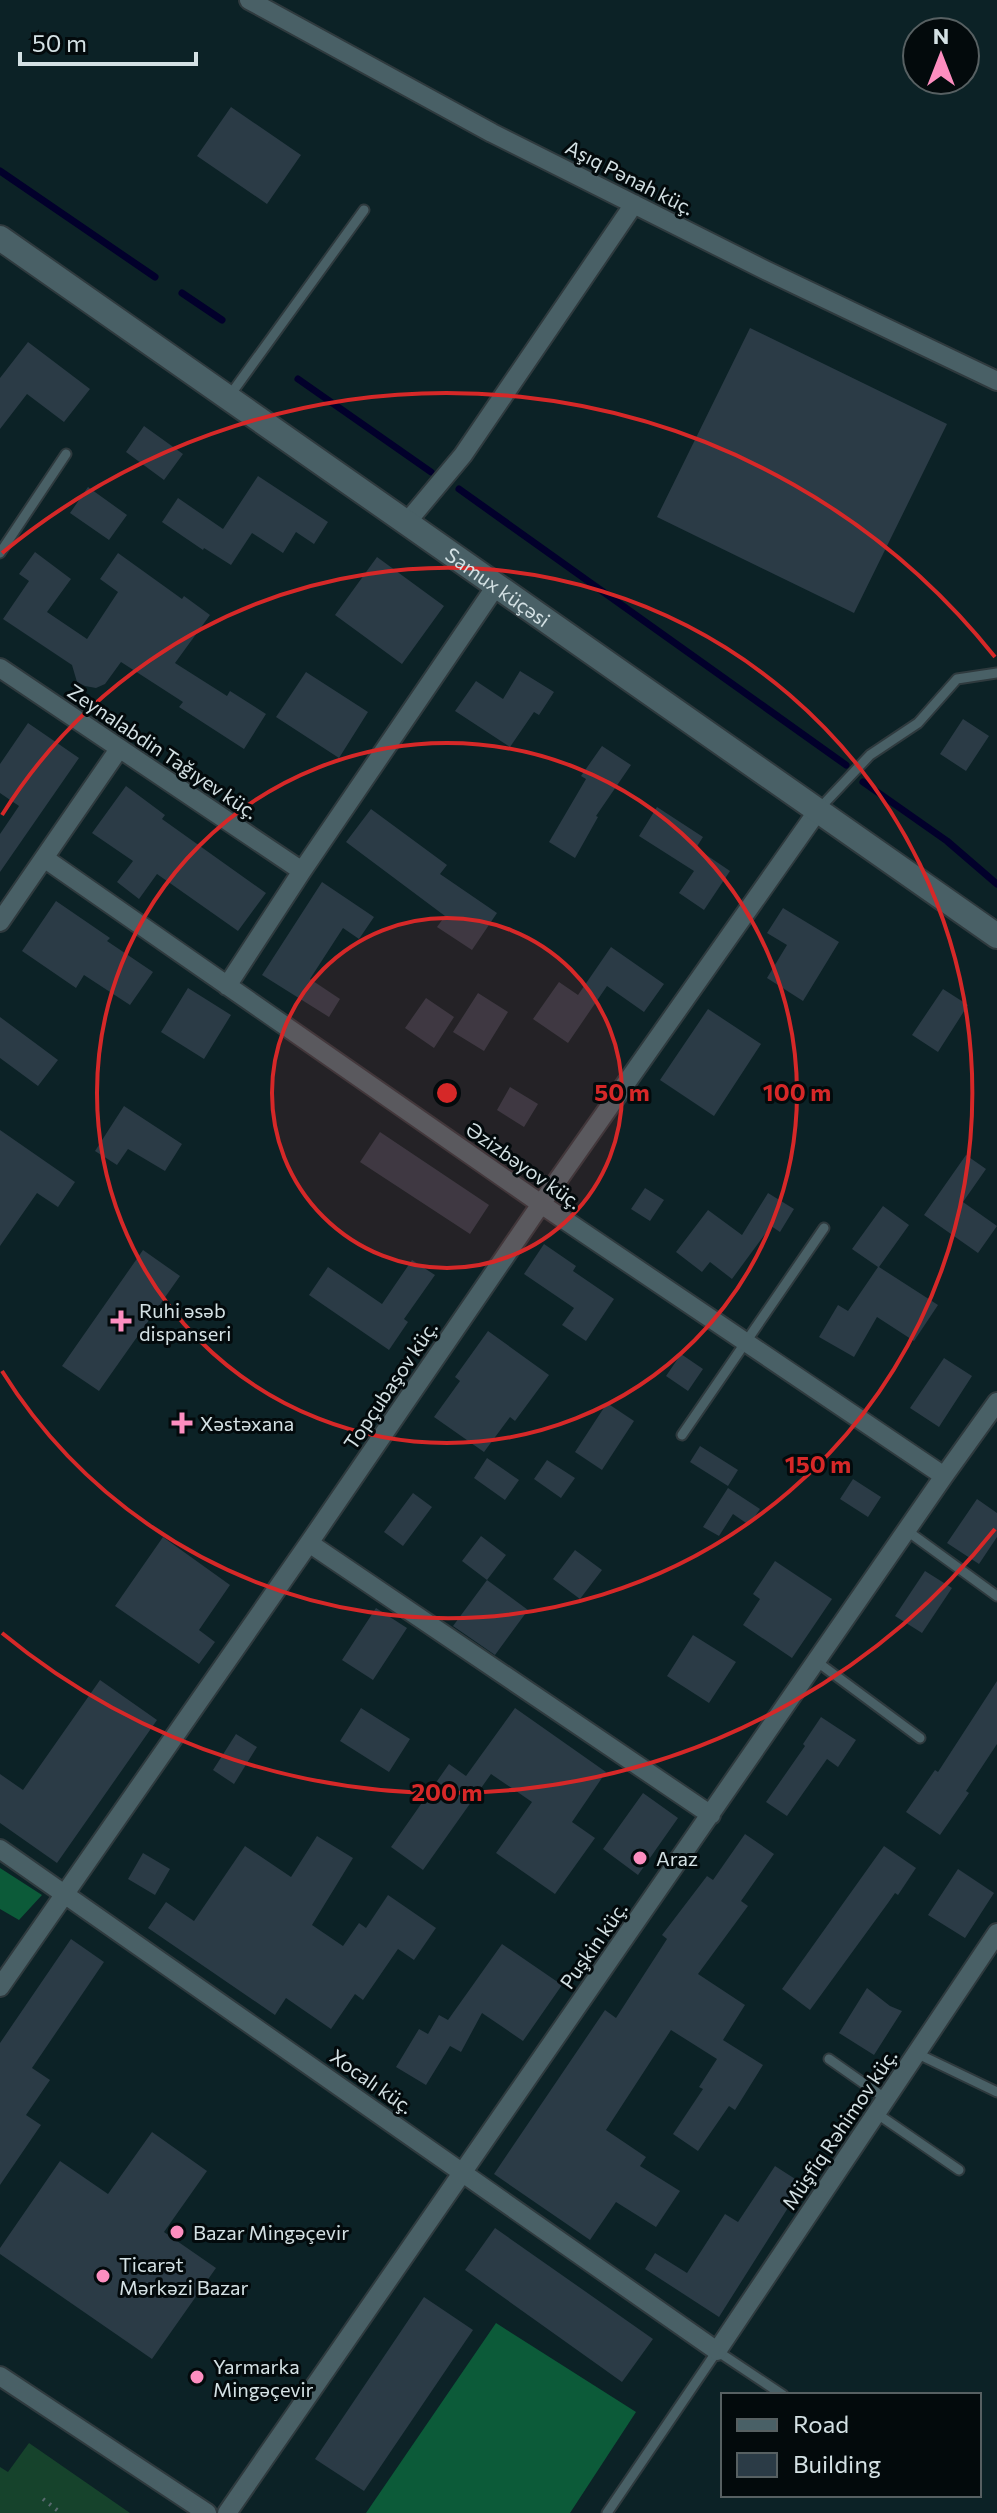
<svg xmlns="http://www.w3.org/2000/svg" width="997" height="2513" font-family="Commissioner,sans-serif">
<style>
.green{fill:#16432c}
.forest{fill:#0c5b39}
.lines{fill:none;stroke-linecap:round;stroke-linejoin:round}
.stream{stroke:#02002b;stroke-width:7}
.building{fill:#2b3b46}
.lane-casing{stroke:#2f3a3e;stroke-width:13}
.street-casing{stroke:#2f3a3e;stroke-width:22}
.secondary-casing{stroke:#2f3a3e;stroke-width:28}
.path{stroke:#586a6e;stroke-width:4;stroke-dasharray:2 6;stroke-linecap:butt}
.lane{stroke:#496066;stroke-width:9}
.street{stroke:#496066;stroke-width:18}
.secondary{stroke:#496066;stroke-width:24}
.ring{fill:none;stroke:#d62828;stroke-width:4}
.poi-dot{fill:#fd8ec0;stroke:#030a0c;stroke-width:3}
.labels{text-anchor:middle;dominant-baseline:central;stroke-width:6;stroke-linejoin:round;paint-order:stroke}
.street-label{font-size:20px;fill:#d4e1e4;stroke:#030a0c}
.poi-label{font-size:20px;fill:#d4e1e4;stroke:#030a0c;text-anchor:start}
.centre{fill:#d62828;stroke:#030a0c;stroke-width:4}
.ring-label{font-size:24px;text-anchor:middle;font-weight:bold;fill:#d62828;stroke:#030a0c;stroke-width:6;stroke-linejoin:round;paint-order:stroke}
</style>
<rect width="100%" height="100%" fill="#0c2226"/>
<path class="green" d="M 29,2443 L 130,2513 L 0,2513 L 0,2467 L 8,2472 Z"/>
<path class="forest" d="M 0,1868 L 42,1895 L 19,1920 L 0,1909 Z
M 496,2323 L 636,2412 L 570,2513 L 366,2513 Z"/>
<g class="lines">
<path class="stream" d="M 0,171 L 155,277
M 182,293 L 222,320
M 298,379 L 431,472
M 459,489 L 846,765
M 863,782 L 947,841 L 997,884"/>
</g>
<path class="building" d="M 231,107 L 301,155 L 267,204 L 197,156 Z
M 750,328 L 947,424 L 854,613 L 657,517 Z
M 28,342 L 90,389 L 64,422 L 27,394 L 0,429 L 0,378 Z
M 144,426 L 183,454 L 164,480 L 126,452 Z
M 258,476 L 328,522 L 314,544 L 296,532 L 283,553 L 252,533 L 231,565 L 204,548 L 203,550 L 162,522 L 178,498 L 223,529 Z
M 88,487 L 127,515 L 109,540 L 70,513 Z
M 35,552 L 71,579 L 47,612 L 87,639 L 118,592 L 100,579 L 118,553 L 182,599 L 184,596 L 210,615 L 175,663 L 227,696 L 230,691 L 266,714 L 244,749 L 179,707 L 183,702 L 121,662 L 105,684 L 96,688 L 85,686 L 77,682 L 72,665 L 3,619 L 29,581 L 19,574 Z
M 377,557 L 444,606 L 402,664 L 335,615 Z
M 520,671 L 554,692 L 539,715 L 534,712 L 510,747 L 455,711 L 476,681 L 503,699 Z
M 306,672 L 368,712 L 339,758 L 276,717 Z
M 963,719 L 989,736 L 966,771 L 940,754 Z
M 28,723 L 79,758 L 0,872 L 0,834 L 19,806 L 0,793 L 0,764 Z
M 602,746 L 631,765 L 596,816 L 598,817 L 575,858 L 549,842 L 586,779 L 581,776 Z
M 126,786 L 165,815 L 162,819 L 266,893 L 238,931 L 157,874 L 139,899 L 117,882 L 133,861 L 92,833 Z
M 657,807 L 703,837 L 696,848 L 730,871 L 704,910 L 679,893 L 694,871 L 639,836 Z
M 371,809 L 447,865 L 440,874 L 497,913 L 472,950 L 437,927 L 445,916 L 346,842 Z
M 322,882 L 374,917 L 359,939 L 343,928 L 310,979 L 340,999 L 329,1017 L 262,975 Z
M 56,901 L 110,938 L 107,941 L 153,972 L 130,1005 L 84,975 L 76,988 L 22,951 Z
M 783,908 L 839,942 L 803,1001 L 767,978 L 787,945 L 767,933 Z
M 611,947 L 664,984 L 644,1012 L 607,986 L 568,1043 L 533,1019 L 559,982 L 578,995 Z
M 188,988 L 231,1015 L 204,1059 L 161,1032 Z
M 943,989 L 968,1005 L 938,1052 L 912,1035 Z
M 478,993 L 508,1012 L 484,1051 L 453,1032 Z
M 426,998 L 454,1017 L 434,1048 L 405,1028 Z
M 708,1009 L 761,1044 L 714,1116 L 660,1080 Z
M 0,1017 L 58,1060 L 38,1086 L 0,1058 Z
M 510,1087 L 538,1104 L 524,1127 L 497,1110 Z
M 124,1106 L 182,1144 L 165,1171 L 128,1149 L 117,1165 L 95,1151 Z
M 0,1130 L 75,1182 L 58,1207 L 37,1193 L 0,1246 Z
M 380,1132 L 489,1205 L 470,1234 L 360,1162 Z
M 966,1155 L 986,1169 L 963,1202 L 997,1226 L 978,1253 L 924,1215 Z
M 645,1188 L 664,1200 L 650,1221 L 631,1209 Z
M 768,1193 L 794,1209 L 780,1232 L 771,1226 L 732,1279 L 710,1262 L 702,1272 L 676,1252 L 708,1210 L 742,1235 Z
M 883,1206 L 909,1225 L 879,1267 L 938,1305 L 914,1341 L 877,1317 L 854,1357 L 819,1337 L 838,1305 L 848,1311 L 878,1267 L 852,1249 Z
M 544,1244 L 576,1266 L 573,1271 L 614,1299 L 586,1341 L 562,1325 L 574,1308 L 524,1274 Z
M 143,1250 L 180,1276 L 99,1391 L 62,1366 Z
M 412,1260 L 435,1275 L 404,1319 L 408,1322 L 389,1350 L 309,1295 L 328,1267 L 382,1304 Z
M 488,1331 L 549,1375 L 515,1421 L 510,1417 L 484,1452 L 434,1417 L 460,1381 L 455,1377 Z
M 681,1354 L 703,1369 L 688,1391 L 666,1376 Z
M 944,1358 L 972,1376 L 939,1427 L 910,1408 Z
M 607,1403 L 634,1421 L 602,1470 L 575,1452 Z
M 700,1446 L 738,1470 L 728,1486 L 690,1462 Z
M 487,1458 L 519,1480 L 505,1500 L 474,1478 Z
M 547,1460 L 575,1478 L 561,1498 L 534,1479 Z
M 853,1479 L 881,1497 L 868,1517 L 840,1499 Z
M 728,1488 L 760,1509 L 749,1525 L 733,1514 L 719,1536 L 703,1527 Z
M 413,1493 L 432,1507 L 403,1546 L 384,1532 Z
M 977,1499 L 997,1513 L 997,1537 L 979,1564 L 947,1543 Z
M 481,1536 L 506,1555 L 487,1580 L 462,1561 Z
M 163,1537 L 230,1585 L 199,1630 L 215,1642 L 199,1664 L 115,1606 Z
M 575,1550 L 602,1570 L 580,1599 L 553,1579 Z
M 775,1561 L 832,1599 L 792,1658 L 743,1625 L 760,1599 L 753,1594 Z
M 925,1571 L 952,1588 L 922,1633 L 895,1616 Z
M 487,1580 L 528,1610 L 495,1655 L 453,1626 Z
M 376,1608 L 407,1628 L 373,1680 L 342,1660 Z
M 693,1635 L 736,1662 L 709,1703 L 667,1676 Z
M 100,1680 L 157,1720 L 57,1863 L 0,1823 L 0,1774 L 23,1790 Z
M 997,1681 L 997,1744 L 966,1791 L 969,1793 L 940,1835 L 906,1812 L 935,1770 L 938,1772 Z
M 361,1708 L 410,1739 L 389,1772 L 340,1741 Z
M 515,1708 L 606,1772 L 572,1822 L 595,1838 L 555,1894 L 496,1853 L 532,1802 L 491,1774 L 423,1870 L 391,1847 L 449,1764 L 466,1776 Z
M 821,1717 L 856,1740 L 838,1767 L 827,1759 L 787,1816 L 766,1802 L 805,1746 L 803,1744 Z
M 236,1734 L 257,1747 L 234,1784 L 213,1770 Z
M 643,1793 L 678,1818 L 638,1875 L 603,1849 Z
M 745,1834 L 774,1854 L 741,1901 L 748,1906 L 698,1974 L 745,2005 L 723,2040 L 763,2065 L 735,2110 L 729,2106 L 698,2151 L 673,2134 L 703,2089 L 699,2087 L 717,2059 L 671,2030 L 606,2130 L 646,2157 L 640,2166 L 680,2191 L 656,2227 L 616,2202 L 590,2240 L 494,2174 L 605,2010 L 616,2018 L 667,1939 L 662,1935 L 707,1876 L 713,1880 Z
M 317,1836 L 353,1858 L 312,1925 L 343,1946 L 359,1923 L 366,1928 L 388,1895 L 436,1928 L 414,1960 L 398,1949 L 363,2000 L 355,1994 L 331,2029 L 286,1998 L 275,2015 L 148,1928 L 166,1902 L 194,1921 L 245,1846 L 291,1877 Z
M 884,1846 L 916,1868 L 898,1895 L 895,1893 L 888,1903 L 810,2010 L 782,1989 Z
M 143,1853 L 170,1869 L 155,1895 L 128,1879 Z
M 958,1869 L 994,1893 L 965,1938 L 928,1915 Z
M 71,1939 L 104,1962 L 32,2068 L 50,2080 L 26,2115 L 41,2125 L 0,2185 L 0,2043 Z
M 502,1944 L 562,1985 L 523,2041 L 482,2013 L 461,2052 L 450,2046 L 426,2085 L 396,2067 L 419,2029 L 428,2034 L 439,2015 L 448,2020 Z
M 867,1988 L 890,2006 L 902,2011 L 874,2055 L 839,2033 Z
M 152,2132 L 207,2171 L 164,2232 L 216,2268 L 152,2359 L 0,2254 L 0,2248 L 60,2161 L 108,2194 Z
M 775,2166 L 803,2184 L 719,2317 L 645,2269 L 655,2253 L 687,2273 L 725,2214 L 738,2222 Z
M 495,2228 L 653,2339 L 622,2382 L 465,2270 Z
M 424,2297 L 473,2330 L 364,2491 L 315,2459 Z"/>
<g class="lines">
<g class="lane-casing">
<path id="lane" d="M 228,398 L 364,210
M 0,553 L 66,454
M 819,809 L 870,755 L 918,723 L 957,679 L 997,673
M 682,1435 L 824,1228
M 906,1530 L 997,1596
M 816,1661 L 920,1738
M 916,2053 L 997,2092
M 829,2059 L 886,2099
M 876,2113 L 959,2170
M 607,2513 L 717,2351 L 783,2395"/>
</g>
<g class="street-casing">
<path id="street" d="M 249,0 L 492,133 L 765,270 L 997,381
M 407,522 L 463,455 L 634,204
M 0,668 L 302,871
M 44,858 L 541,1204 L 944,1476
M 0,922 L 119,749
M 227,986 L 302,871 L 496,586
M 309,1543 L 711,1815
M 0,1849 L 717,2351 L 997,1933
M 0,1987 L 309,1543 L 541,1204 L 819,809
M 0,2376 L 207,2513
M 227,2513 L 944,1476 L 997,1402"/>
</g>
<g class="secondary-casing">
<g id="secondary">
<path id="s1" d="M 0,238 L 997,936"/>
</g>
</g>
<path class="path" d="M 43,2499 L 61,2513"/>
<use href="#lane" class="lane"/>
<use href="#street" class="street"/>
<use href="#secondary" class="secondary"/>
</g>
<circle cx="447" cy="1093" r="175" fill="#d62828" fill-opacity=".12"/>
<g class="ring">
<circle cx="447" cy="1093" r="175"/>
<circle cx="447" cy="1093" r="350"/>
<path d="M2 815A525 525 0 1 1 2 1371"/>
<path d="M995 1529A700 700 0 0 1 2 1633M2 553A700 700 0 0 1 995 657"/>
</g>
<g class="poi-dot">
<path d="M117 1309h8v8h8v8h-8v8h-8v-8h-8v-8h8z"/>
<path d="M178 1411h8v8h8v8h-8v8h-8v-8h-8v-8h8z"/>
<circle cx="640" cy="1858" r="8"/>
<circle cx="177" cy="2232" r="8"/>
<circle cx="103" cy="2276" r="8"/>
<circle cx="197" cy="2377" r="8"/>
</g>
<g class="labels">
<g class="street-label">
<text transform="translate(630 177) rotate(27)">Aşıq Pənah küç.</text>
<text stroke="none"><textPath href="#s1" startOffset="608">Samux küçəsi</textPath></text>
<text transform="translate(163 751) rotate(34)">Zeynalabdin Tağıyev küç.</text>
<text transform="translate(524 1165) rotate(35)">Əzizbəyov küç.</text>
<text transform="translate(390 1385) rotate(-56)">Topçubaşov küç.</text>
<text transform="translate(593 1945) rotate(-55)">Puşkin küç.</text>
<text transform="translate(372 2081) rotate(35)">Xocalı küç.</text>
<text transform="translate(839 2129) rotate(-56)">Müşfiq Rəhimov küç.</text>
</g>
<g class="poi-label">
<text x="139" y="1310">Ruhi əsəb<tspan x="139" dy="23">dispanseri</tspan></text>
<text x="200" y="1423">Xəstəxana</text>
<text x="656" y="1858">Araz</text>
<text x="193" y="2232">Bazar Mingəçevir</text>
<text x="119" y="2264">Ticarət<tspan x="119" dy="23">Mərkəzi Bazar</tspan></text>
<text x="213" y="2366">Yarmarka<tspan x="213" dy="23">Mingəçevir</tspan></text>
</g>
</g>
<circle cx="447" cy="1093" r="12" class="centre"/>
<g class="ring-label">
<text x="622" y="1101">50 m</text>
<text x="797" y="1101">100 m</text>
<text x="818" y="1473">150 m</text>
<text x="447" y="1801">200 m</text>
</g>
<rect x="721" y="2393" width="260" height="104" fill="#030a0c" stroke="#576062" stroke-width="2"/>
<rect x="737" y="2419" width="40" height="12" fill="#496066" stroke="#576062" stroke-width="2"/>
<text x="793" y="2433" font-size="24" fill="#d4e1e4">Road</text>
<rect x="737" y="2453" width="40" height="24" fill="#2b3b46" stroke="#576062" stroke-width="2"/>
<text x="793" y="2473" font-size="24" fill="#d4e1e4">Building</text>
<g transform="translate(941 56)"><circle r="38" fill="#030a0c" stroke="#576062" stroke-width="2"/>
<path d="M0-6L14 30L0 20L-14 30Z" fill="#fd8ec0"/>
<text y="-12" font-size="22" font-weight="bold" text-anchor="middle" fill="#d4e1e4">N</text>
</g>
<path d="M20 52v12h176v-12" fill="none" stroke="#d4e1e4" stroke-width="4"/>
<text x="32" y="52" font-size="24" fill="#d4e1e4" stroke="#030a0c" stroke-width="6" paint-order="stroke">50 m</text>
</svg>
